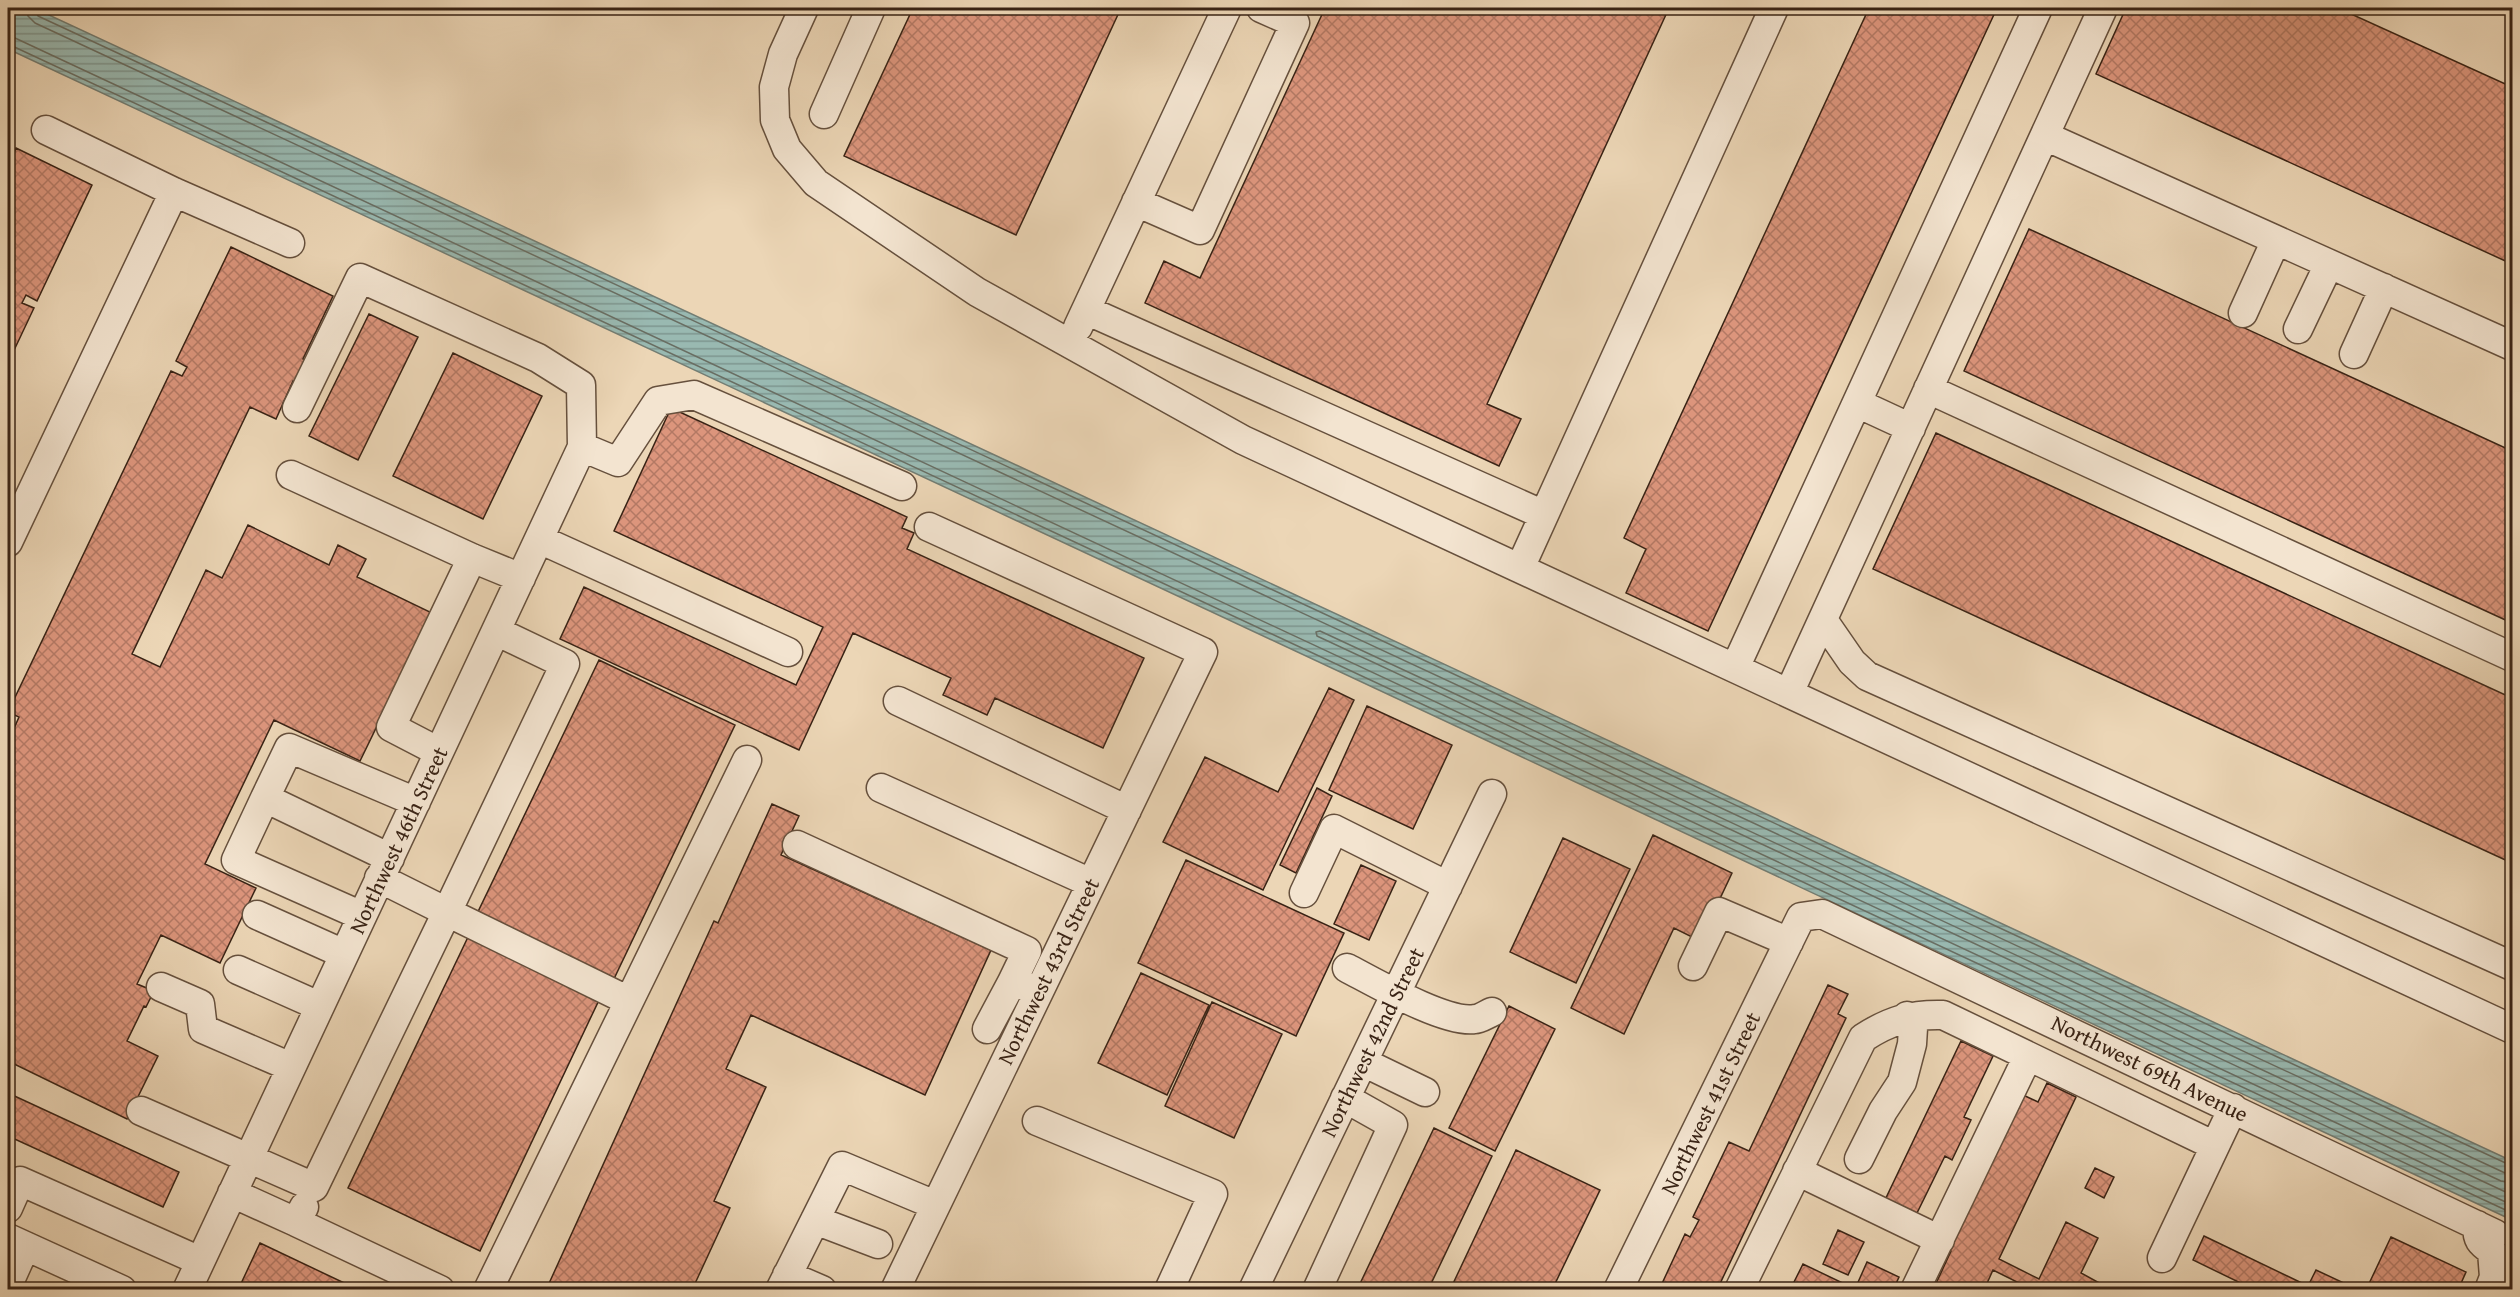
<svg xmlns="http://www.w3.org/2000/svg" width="2520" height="1297" font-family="'Gentium Book Plus',serif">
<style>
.water{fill:url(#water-rules);stroke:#737d73;stroke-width:1.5}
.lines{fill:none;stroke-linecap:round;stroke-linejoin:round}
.shore{stroke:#696e63;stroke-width:1.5}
.building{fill:url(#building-cross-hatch);stroke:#392315;stroke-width:1.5}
.minor-casing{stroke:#66503d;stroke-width:31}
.minor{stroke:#f3e4d0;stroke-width:28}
.labels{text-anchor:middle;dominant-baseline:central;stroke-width:5;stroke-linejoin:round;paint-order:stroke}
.street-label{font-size:22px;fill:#392315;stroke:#f3e4d0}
</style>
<defs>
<pattern id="water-rules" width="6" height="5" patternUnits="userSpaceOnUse" patternTransform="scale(1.5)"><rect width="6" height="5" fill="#99b9b1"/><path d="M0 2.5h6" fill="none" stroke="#7e968f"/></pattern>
<pattern id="building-cross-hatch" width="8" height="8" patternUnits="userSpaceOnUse" patternTransform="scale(1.5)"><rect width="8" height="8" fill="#dc957c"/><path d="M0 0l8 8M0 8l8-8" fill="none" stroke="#b37964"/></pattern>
</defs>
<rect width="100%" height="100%" fill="#ecd6b6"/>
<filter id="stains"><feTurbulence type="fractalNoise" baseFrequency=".00333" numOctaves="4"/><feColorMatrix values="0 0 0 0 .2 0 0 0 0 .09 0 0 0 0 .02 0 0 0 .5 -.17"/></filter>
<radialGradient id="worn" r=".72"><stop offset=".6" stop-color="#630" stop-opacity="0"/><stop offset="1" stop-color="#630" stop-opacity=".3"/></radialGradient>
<path class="water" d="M 8,8 L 34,8 L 2512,1161 L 2512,1220 L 8,49 Z"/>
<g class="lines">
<path class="shore" d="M 26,8 L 28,16 L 35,23 L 2505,1173 L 2512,1174
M 34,8 L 38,16 L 2512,1166
M 8,37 L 15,38 L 2512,1205
M 8,44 L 2512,1213
M 2512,1183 L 2501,1181 L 1320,631 L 1316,632 L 1317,636 L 2512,1195"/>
</g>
<path class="building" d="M 913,8 L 1121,8 L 1016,235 L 844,156 Z
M 1325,8 L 1669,8 L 1487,404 L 1521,419 L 1499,466 L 1145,303 L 1164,261 L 1200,278 Z
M 1869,8 L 1997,8 L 1708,631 L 1626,593 L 1646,549 L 1624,538 Z
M 2126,8 L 2338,8 L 2512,87 L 2512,264 L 2096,74 Z
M 16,148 L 92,185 L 37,301 L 26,295 L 22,303 L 34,308 L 8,363 L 8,167 Z
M 2029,229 L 2512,451 L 2512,623 L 1964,371 Z
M 231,247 L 333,296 L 303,359 L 312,363 L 302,386 L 293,381 L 276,419 L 250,407 L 132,654 L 160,667 L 206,570 L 222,578 L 248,525 L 329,565 L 338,545 L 366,559 L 357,577 L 432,613 L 360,761 L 274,720 L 205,864 L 256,888 L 220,963 L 161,935 L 137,984 L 154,991 L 146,1007 L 144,1006 L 127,1041 L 158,1056 L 127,1119 L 8,1061 L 8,723 L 15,726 L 19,717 L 8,712 L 171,371 L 182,376 L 187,367 L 176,361 Z
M 369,314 L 418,337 L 358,460 L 309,436 Z
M 453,353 L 542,396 L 483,519 L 393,476 Z
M 671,408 L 907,517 L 902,528 L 914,533 L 907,549 L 1144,658 L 1103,748 L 995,698 L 987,715 L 943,695 L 951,678 L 853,633 L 799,750 L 560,639 L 584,587 L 796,685 L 823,627 L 614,531 Z
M 1936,433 L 2512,698 L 2512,863 L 1873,569 Z
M 599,660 L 735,725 L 612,983 L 475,918 Z
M 1329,688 L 1354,700 L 1263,890 L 1163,842 L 1205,757 L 1278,792 Z
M 1367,706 L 1452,745 L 1413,829 L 1329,790 Z
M 1317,788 L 1332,796 L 1296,873 L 1280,865 Z
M 772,804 L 799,816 L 781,855 L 991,950 L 925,1095 L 751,1015 L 726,1069 L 766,1087 L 714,1201 L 730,1208 L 692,1290 L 546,1290 L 714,921 L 718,923 Z
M 1653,835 L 1732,873 L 1700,941 L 1674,928 L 1624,1034 L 1571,1008 Z
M 1563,838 L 1630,869 L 1576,983 L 1510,952 Z
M 1186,860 L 1344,933 L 1296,1036 L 1138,963 Z
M 1361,865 L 1396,881 L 1369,940 L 1334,924 Z
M 469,935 L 600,998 L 480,1251 L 348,1188 Z
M 1141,973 L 1209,1005 L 1167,1095 L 1098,1063 Z
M 1828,985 L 1848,994 L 1838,1014 L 1846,1018 L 1717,1290 L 1659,1290 L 1685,1234 L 1690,1237 L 1699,1220 L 1693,1217 L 1729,1142 L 1749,1151 Z
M 1212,1002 L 1282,1034 L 1234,1138 L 1165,1106 Z
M 1509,1006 L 1555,1029 L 1495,1151 L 1449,1128 Z
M 1961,1041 L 1993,1056 L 1964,1117 L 1971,1120 L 1952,1160 L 1945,1156 L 1916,1215 L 1885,1200 Z
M 2047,1083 L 2076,1097 L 1999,1259 L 2039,1279 L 2066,1222 L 2098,1238 L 2081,1273 L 2112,1290 L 2033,1290 L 1993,1270 L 1984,1290 L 1933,1290 L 1951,1251 L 1948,1249 L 2021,1094 L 2038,1102 Z
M 8,1093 L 179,1172 L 163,1207 L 8,1136 Z
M 1434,1128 L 1492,1156 L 1428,1290 L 1357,1290 Z
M 1516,1150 L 1600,1190 L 1552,1290 L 1450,1290 Z
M 2095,1168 L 2114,1177 L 2104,1198 L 2085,1188 Z
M 1838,1230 L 1864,1242 L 1848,1275 L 1823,1264 Z
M 2204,1236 L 2308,1286 L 2316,1270 L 2344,1283 L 2341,1290 L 2255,1290 L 2193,1260 Z
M 2391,1237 L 2466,1272 L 2458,1290 L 2366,1290 Z
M 260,1243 L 359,1290 L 238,1290 Z
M 1867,1262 L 1899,1277 L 1893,1290 L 1790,1290 L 1803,1264 L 1855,1289 Z"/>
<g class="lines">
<g class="minor-casing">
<path id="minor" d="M 804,8 L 783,54 L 774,87 L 775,120 L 787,149 L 816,183 L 977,292 L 1243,440 L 2512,1029
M 824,114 L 871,8
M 46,130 L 174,192 L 290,243
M 2045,136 L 2512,346
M 1136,202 L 1200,230 L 1295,23 L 1261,8
M 1086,310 L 1544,515
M 2243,313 L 2276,240
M 1078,327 L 1227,8
M 2298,329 L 2329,264
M 2354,354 L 2384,288
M 1928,389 L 2512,657
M 1857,403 L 1911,428
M 582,447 L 618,462 L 658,401 L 694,395 L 902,486
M 291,475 L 472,558 L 521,578
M 539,539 L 788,652
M 8,542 L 174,192
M 1520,568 L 1774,8
M 1823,620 L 1852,662 L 1867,676 L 2512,966
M 1735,668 L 2038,8
M 1789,693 L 2103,8
M 898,701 L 1127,810
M 439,752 L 391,727 L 472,558
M 881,788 L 1091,883
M 265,798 L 289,748 L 416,802
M 797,845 L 1027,951 L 1012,982
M 379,878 L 447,912 L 565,664 L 496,631
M 1304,893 L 1334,829 L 1448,886
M 257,915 L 344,954
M 362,916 L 236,860 L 265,798 L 390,858
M 1693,966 L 1719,912 L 1789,942
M 1347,968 C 1374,982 1446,1024 1475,1019 C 1480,1019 1487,1014 1492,1012
M 238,970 L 319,1006
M 161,987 L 200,1004 L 203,1029 L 291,1067
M 987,1029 L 1012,982 L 1028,987
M 1363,1062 L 1425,1092
M 141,1111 L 314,1187 L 447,912 L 629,1001
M 1037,1121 L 1213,1194 L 1169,1290
M 1859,1159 L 1883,1111 L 1902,1082 L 1912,1044 L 1913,1028 L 1907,1016
M 1797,1171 L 1940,1240
M 232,1193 L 296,1222 L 304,1207
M 8,1208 L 20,1181 L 200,1261
M 815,1220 L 878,1244
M 296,1222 L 440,1290
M 2477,1225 C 2477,1240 2480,1243 2492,1251 L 2494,1277 L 2489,1290
M 8,1238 L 122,1290
M 2162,1258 L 2233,1108
M 787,1275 L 822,1290
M 8,1285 L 25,1247
M 187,1290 L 582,447 L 581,385 L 538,358 L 360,278 L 297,408
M 488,1290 L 747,760
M 780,1290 L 842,1166 L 935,1205
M 895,1290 L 1203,652 L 929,527
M 1253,1290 L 1492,794
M 1317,1290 L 1393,1125 L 1345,1098
M 1618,1290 L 1801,917 L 1822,914 L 2495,1234
M 1739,1290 L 1863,1038 C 1889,1021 1911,1014 1943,1015 L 2215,1146
M 1915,1290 L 2028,1056
M 2511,1290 L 2512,1287"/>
</g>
<use href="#minor" class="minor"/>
</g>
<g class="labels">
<g class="street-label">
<text transform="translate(398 840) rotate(-65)">Northwest 46th Street</text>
<text transform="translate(1048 971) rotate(-64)">Northwest 43rd Street</text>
<text transform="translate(1372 1042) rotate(-64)">Northwest 42nd Street</text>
<text transform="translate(2150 1068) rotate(26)">Northwest 69th Avenue</text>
<text transform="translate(1710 1103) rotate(-64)">Northwest 41st Street</text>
</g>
</g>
<rect width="2520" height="1297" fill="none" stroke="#ecd6b6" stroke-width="30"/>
<rect x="9" y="9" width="2502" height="1279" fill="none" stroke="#392315" stroke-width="3"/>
<rect x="15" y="15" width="2490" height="1267" fill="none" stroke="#392315" stroke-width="1.5"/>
<rect width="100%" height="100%" filter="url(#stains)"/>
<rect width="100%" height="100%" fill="url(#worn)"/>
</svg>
